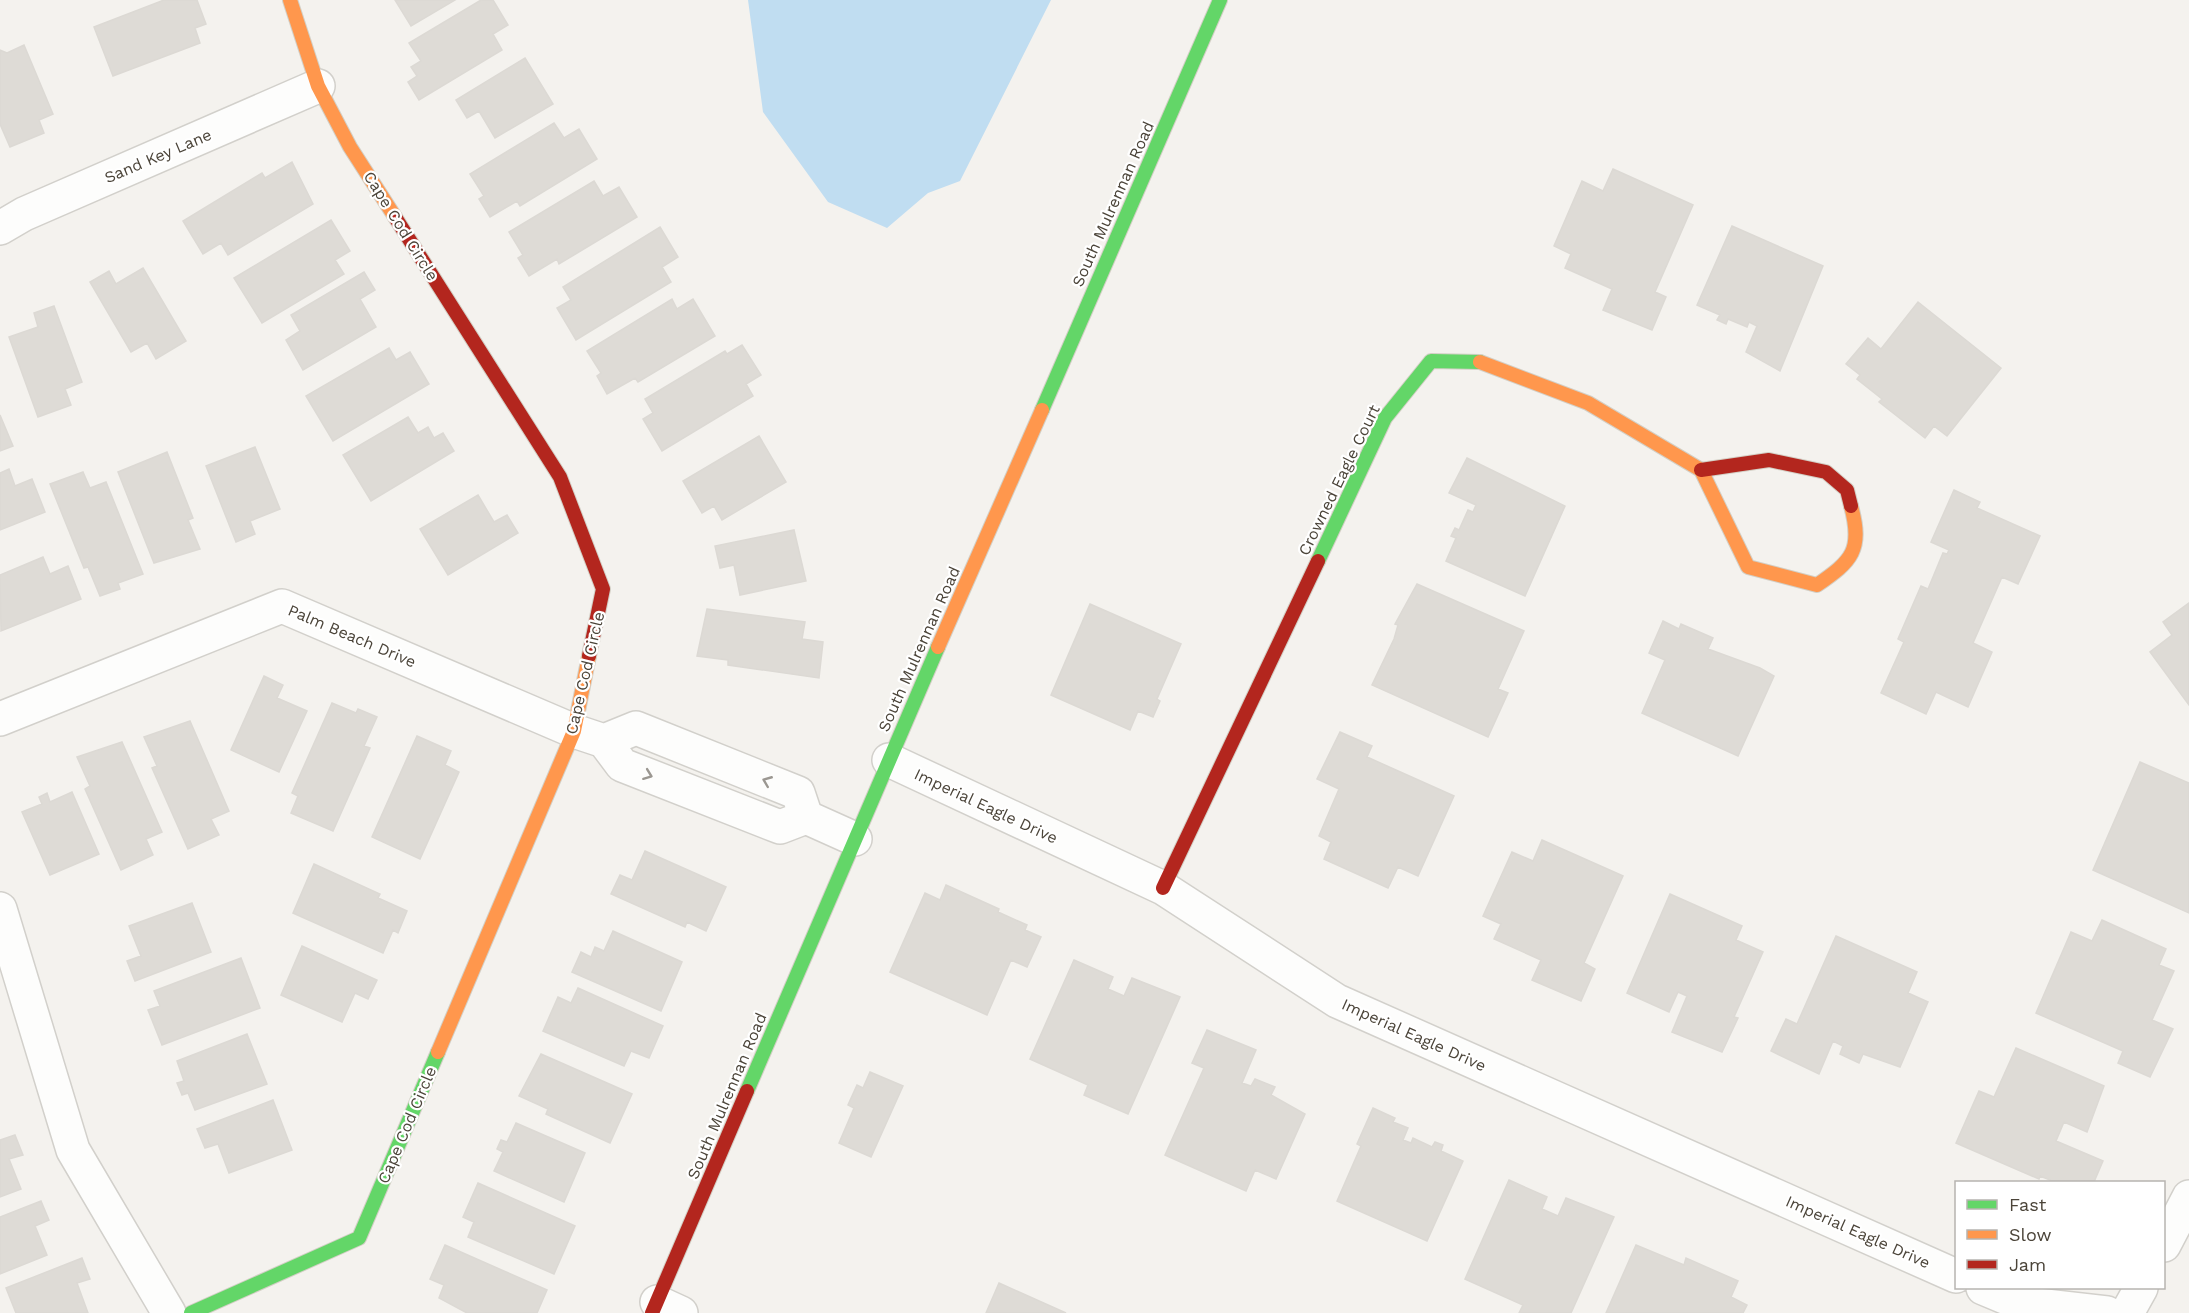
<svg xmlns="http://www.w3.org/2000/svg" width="2189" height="1313" font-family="'Work Sans',sans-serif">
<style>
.water{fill:#c0ddf1}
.building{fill:#dedbd6;stroke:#dcd9d4;stroke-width:1.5}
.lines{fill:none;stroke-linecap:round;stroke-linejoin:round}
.street-casing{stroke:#d2d0cb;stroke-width:36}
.fast-casing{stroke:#d3cfc5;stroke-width:16}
.slow-casing{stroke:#d3cfc5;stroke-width:16}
.jam-casing{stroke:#d3cfc5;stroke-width:16}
.street{stroke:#fdfdfc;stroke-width:33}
.fast{stroke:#63d668;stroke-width:14}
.slow{stroke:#ff974d;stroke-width:14}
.jam{stroke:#b3261e;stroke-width:14}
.oneway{stroke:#9b9791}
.labels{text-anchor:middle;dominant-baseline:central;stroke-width:4.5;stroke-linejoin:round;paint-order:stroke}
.street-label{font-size:16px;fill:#4b4439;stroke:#fff}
</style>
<rect width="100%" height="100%" fill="#f4f2ee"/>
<path class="water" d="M 748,0 L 1051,0 L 960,181 L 928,193 L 887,228 L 828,202 L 763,112 Z"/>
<path class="building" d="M 164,0 L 197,0 L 206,24 L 195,28 L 200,43 L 113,76 L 94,27 Z
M 395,0 L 455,0 L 411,26 Z
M 481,0 L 493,0 L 508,25 L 493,34 L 502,50 L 419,100 L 408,82 L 417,76 L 411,67 L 421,61 L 409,43 Z
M 24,45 L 53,114 L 39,120 L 44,133 L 10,147 L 0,124 L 0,50 L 7,53 Z
M 525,58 L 553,104 L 495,138 L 479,111 L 467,118 L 456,100 Z
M 554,123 L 564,138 L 579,129 L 597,159 L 520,206 L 517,201 L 490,217 L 479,199 L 484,196 L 470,174 Z
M 292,162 L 313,204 L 228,255 L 221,243 L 203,254 L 183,221 L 262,173 L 265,178 Z
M 1613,169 L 1693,205 L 1655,292 L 1666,297 L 1652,330 L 1603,310 L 1612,289 L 1565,268 L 1571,254 L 1554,246 L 1582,181 L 1603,191 Z
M 594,181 L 603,196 L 619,187 L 637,217 L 559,264 L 557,259 L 529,276 L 518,258 L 523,255 L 509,232 Z
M 331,220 L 350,251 L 335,260 L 344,274 L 262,323 L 234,278 Z
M 1732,226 L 1823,266 L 1780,371 L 1746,352 L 1757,326 L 1749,322 L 1747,327 L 1728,319 L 1726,324 L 1717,320 L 1720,315 L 1697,305 Z
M 660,227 L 678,257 L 662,267 L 671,282 L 576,340 L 557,308 L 571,300 L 563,287 Z
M 143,268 L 186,341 L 156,359 L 147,343 L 131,352 L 90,282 L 109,271 L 116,284 Z
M 364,272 L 375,290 L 360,299 L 376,327 L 303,370 L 286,340 L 300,331 L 291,315 Z
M 672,299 L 677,309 L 693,299 L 715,336 L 638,382 L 635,378 L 607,394 L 597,376 L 601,373 L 587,351 Z
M 1918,302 L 2001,368 L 1947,436 L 1934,426 L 1925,438 L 1879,402 L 1882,399 L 1857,379 L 1860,375 L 1846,364 L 1868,338 L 1881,349 Z
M 54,306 L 82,382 L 65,389 L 71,405 L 38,417 L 9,337 L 38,327 L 34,313 Z
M 742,345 L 761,375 L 746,384 L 753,396 L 662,451 L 643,419 L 653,413 L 645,399 L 725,351 L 727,354 Z
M 389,348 L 396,360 L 410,352 L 429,384 L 333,441 L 306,396 Z
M 0,415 L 13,446 L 0,451 Z
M 408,417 L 418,433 L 428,427 L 434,438 L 443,433 L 454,451 L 371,501 L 343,455 Z
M 759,436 L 786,482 L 722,520 L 714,506 L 702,513 L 683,481 Z
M 255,447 L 280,509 L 250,521 L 255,534 L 236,542 L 206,466 Z
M 167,452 L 193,518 L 188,520 L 200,549 L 154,563 L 118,472 Z
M 1467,458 L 1565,506 L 1525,596 L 1446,561 L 1456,538 L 1451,536 L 1455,528 L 1459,530 L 1468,510 L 1473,512 L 1476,505 L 1449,493 Z
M 9,469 L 15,486 L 32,479 L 45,512 L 0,530 L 0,473 Z
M 83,472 L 90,488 L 106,482 L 143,574 L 118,583 L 120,589 L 100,596 L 88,567 L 84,568 L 50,484 Z
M 1954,490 L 1980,502 L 1977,508 L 2040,536 L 2018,584 L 2002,577 L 1973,643 L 1992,652 L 1968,707 L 1936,692 L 1926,714 L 1881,693 L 1904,642 L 1898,639 L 1921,586 L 1928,589 L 1943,553 L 1947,554 L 1949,550 L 1931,542 Z
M 478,495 L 494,522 L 507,515 L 518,533 L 448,575 L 420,529 Z
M 794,530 L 806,581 L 740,595 L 734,565 L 720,568 L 715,546 Z
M 43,557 L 50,574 L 68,566 L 81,599 L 1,631 L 0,575 Z
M 1417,584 L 1524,631 L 1498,689 L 1508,693 L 1488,737 L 1372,685 L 1394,639 L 1398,625 L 1395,624 Z
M 2189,603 L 2189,705 L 2150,652 L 2172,635 L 2163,622 Z
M 1090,604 L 1181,644 L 1157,699 L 1160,701 L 1153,717 L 1138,711 L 1130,730 L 1051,695 Z
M 707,609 L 805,622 L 802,639 L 823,642 L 819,678 L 728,665 L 728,660 L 697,656 Z
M 1663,621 L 1679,629 L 1681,624 L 1713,638 L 1708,649 L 1760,668 L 1774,676 L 1738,756 L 1642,713 L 1665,660 L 1649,653 Z
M 264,676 L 283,685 L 277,698 L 307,711 L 279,772 L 231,750 Z
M 332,703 L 356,713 L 358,709 L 377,717 L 364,746 L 370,748 L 333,831 L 291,813 L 298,796 L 292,793 Z
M 190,721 L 229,811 L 211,819 L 219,835 L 188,849 L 152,768 L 157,766 L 144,737 Z
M 1340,732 L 1372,746 L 1367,757 L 1454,796 L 1418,876 L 1398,867 L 1388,888 L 1324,859 L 1331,842 L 1319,836 L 1339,789 L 1317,779 Z
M 417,736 L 451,751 L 445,765 L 459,772 L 420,859 L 372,837 Z
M 122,742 L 162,832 L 146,839 L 153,855 L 121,870 L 85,789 L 90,786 L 77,757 Z
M 2140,762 L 2189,783 L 2189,913 L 2093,870 Z
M 72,792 L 99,854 L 50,875 L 22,812 L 42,804 L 39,797 L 47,793 L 50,802 Z
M 1542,840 L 1623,876 L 1584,963 L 1595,969 L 1581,1001 L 1532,980 L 1541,960 L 1494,939 L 1501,924 L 1483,916 L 1512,852 L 1533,861 Z
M 645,851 L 726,887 L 706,931 L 687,922 L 685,927 L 611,894 L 620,875 L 632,880 Z
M 314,864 L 380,894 L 378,898 L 407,911 L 398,933 L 393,930 L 383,953 L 293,913 Z
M 946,885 L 999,909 L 998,912 L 1027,925 L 1025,930 L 1041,937 L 1027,967 L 1011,960 L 987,1015 L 890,972 L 925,893 L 940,900 Z
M 1670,894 L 1742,926 L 1736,940 L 1763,952 L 1734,1017 L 1738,1018 L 1722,1052 L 1672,1032 L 1687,996 L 1678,992 L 1669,1012 L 1627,993 Z
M 192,903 L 211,952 L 135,981 L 127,961 L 141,956 L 129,926 Z
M 2102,920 L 2166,949 L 2159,965 L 2174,971 L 2152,1020 L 2173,1029 L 2150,1077 L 2118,1063 L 2123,1051 L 2036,1013 L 2071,932 L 2092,941 Z
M 613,931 L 682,962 L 661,1011 L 572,972 L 581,952 L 591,957 L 595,947 L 604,951 Z
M 1836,936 L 1917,972 L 1908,993 L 1928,1002 L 1900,1067 L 1863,1054 L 1859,1063 L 1840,1054 L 1843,1046 L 1833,1041 L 1819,1074 L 1771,1051 L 1786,1019 L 1797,1024 Z
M 302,946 L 377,980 L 368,999 L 355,993 L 342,1022 L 281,995 Z
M 241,958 L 260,1008 L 162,1045 L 148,1010 L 160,1006 L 154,991 Z
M 1074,960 L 1113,977 L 1108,989 L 1124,996 L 1132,978 L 1180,997 L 1128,1114 L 1084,1095 L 1088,1085 L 1030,1059 Z
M 578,988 L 663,1026 L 649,1058 L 631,1051 L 624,1066 L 543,1031 L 558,997 L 571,1003 Z
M 1207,1030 L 1256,1050 L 1242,1083 L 1251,1086 L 1255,1079 L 1275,1087 L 1271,1095 L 1305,1114 L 1276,1179 L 1255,1170 L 1246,1191 L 1165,1155 L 1204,1068 L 1192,1063 Z
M 247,1034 L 267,1084 L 195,1110 L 188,1093 L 182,1095 L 177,1083 L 184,1081 L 177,1061 Z
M 2016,1048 L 2104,1086 L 2087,1132 L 2064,1122 L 2056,1141 L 2103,1161 L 2094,1182 L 2055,1182 L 2040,1176 L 2039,1179 L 1956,1143 L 1979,1091 L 1994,1097 Z
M 541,1054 L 632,1094 L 610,1143 L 546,1114 L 548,1109 L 519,1096 Z
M 870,1072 L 903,1086 L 871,1157 L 839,1143 L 854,1108 L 848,1105 L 857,1085 L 863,1088 Z
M 273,1100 L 292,1150 L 229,1173 L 218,1144 L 205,1148 L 197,1129 Z
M 1373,1108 L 1395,1118 L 1393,1122 L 1408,1128 L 1403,1140 L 1411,1143 L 1413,1138 L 1432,1147 L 1435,1142 L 1443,1145 L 1441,1151 L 1463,1161 L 1427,1241 L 1337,1201 L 1361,1146 L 1357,1144 Z
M 516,1123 L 585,1153 L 564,1202 L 494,1171 L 503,1152 L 497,1149 L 501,1140 L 507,1142 Z
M 15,1135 L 23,1155 L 9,1159 L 21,1189 L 0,1197 L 0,1140 Z
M 1509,1180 L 1547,1197 L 1542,1209 L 1558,1216 L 1566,1198 L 1614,1217 L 1571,1313 L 1519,1313 L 1523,1305 L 1465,1279 Z
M 478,1183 L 575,1226 L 554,1274 L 468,1237 L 474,1222 L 463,1217 Z
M 41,1201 L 49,1220 L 35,1226 L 47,1255 L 0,1274 L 0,1217 Z
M 445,1245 L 547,1290 L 537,1313 L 467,1313 L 439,1298 L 444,1285 L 430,1279 Z
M 1636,1245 L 1684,1265 L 1686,1258 L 1738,1281 L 1731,1297 L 1747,1305 L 1743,1313 L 1606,1313 Z
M 82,1258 L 90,1279 L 77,1283 L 88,1313 L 16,1313 L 6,1288 Z
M 999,1283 L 1066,1313 L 986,1313 Z"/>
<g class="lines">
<g class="street-casing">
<path id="street" d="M 0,228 L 24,214 L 318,86
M 0,719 L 282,606 L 574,731 L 604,741 L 622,765 L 780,827 L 806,817 L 855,839
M 604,741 L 636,728 L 798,793 L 806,817
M 889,760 L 1163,888 L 1337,1001 L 1956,1276
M 0,909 L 73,1150 L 169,1313
M 2164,1245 L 2189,1197
M 1983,1288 L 2019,1303 L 2107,1313
M 657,1302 L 681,1313
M 2127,1313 L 2141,1288"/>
</g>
<g class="fast-casing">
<path id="fast" d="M 1042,410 L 1220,0
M 1318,561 L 1385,418 L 1431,361 L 1480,362
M 747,1091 L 938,647
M 191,1313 L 359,1238 L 438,1052"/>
</g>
<g class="slow-casing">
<path id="slow" d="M 290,0 L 318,86 L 350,147 L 395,217
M 1480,362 L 1588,403 L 1701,470 L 1748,567 L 1817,585 C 1852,561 1863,550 1851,506
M 938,647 L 1042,410
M 438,1052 L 574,731 L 589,656"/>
</g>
<g class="jam-casing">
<path id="jam" d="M 395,217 L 560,477 L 603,589 L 589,656
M 1701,470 L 1769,460 L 1826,472 L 1847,490 L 1851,506
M 1163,888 L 1318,561
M 652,1313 L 747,1091"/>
</g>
<use href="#street" class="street"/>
<use href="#fast" class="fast"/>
<use href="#slow" class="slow"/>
<use href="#jam" class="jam"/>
</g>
<defs><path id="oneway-chevron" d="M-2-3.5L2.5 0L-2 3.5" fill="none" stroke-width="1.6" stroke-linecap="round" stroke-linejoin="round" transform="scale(1.5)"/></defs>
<g class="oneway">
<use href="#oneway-chevron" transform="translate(648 775) rotate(21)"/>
<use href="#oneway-chevron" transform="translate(767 781) rotate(-158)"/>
</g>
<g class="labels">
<g class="street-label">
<text transform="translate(158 156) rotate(-23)">Sand Key Lane</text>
<text transform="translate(1113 204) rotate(-66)">South Mulrennan Road</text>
<text transform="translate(401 226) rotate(58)">Cape Cod Circle</text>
<text transform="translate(1339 480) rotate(-64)">Crowned Eagle Court</text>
<text transform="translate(352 636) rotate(23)">Palm Beach Drive</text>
<text transform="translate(919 649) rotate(-66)">South Mulrennan Road</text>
<text transform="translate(585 673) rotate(-77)">Cape Cod Circle</text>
<text transform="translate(986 806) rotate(25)">Imperial Eagle Drive</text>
<text transform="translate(1414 1035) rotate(24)">Imperial Eagle Drive</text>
<text transform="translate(727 1096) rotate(-67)">South Mulrennan Road</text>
<text transform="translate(407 1125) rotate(-67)">Cape Cod Circle</text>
<text transform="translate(1858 1232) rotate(24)">Imperial Eagle Drive</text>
</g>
</g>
<rect x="1955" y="1181" width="210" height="108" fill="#ffffff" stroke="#b7b4b0" stroke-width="1.5"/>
<rect x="1967" y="1200" width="30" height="9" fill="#63d668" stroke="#b7b4b0" stroke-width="1.5"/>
<text x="2009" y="1211" font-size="18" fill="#4b4439">Fast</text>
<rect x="1967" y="1230" width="30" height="9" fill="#ff974d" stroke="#b7b4b0" stroke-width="1.5"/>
<text x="2009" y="1241" font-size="18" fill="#4b4439">Slow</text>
<rect x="1967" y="1260" width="30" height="9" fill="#b3261e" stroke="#b7b4b0" stroke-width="1.5"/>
<text x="2009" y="1271" font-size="18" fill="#4b4439">Jam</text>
</svg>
